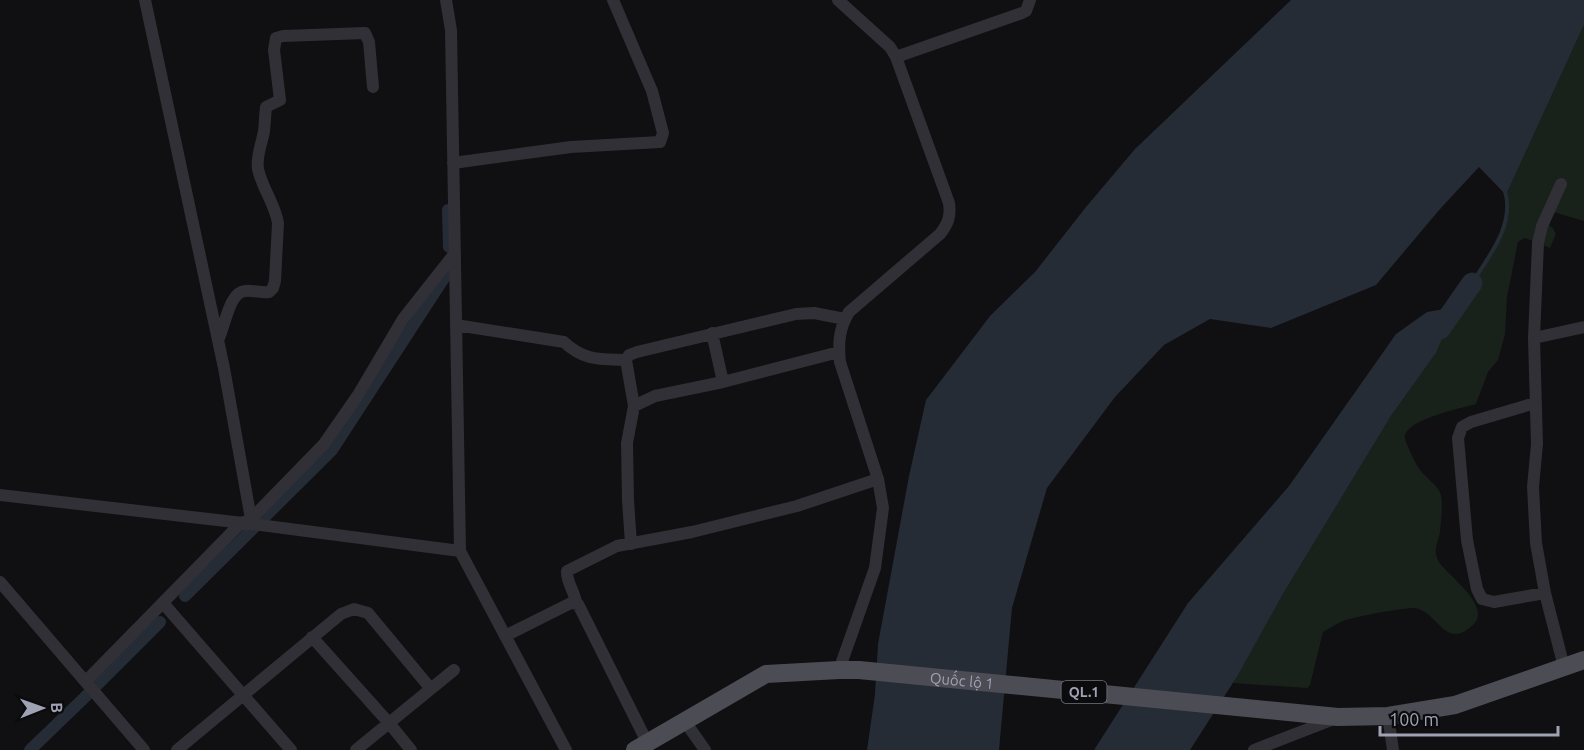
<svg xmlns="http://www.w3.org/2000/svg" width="1584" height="750" font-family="Ubuntu,sans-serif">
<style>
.green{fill:#19211b}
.water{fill:#252c35}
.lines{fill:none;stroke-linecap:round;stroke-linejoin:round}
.stream{stroke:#252c35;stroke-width:4}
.canal{stroke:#252c35;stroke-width:12}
.river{stroke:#252c35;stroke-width:21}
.street{stroke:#303036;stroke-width:12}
.primary{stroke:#4c4c55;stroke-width:18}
.labels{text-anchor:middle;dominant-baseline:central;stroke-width:6;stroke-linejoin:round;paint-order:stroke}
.shield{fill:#0b0a0c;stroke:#737481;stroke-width:1.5}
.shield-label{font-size:14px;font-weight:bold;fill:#9fa2b3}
.street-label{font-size:15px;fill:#9fa2b3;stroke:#0b0a0c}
</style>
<rect width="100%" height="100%" fill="#100f11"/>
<path class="green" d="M 1584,25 L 1584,221 L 1553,212 L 1545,223 L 1553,228 L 1556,234 L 1550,248 L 1525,238 L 1518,242 L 1507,297 L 1505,334 L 1498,360 L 1488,372 L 1476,404 C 1462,408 1403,420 1405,438 C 1406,444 1415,462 1418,467 C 1424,477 1438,484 1441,495 C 1443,502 1441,524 1440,532 C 1438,544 1432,550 1439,562 C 1447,575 1493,606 1473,625 C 1445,651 1438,612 1415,608 C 1407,607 1352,617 1343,621 C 1336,624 1330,628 1323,632 L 1310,685 L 1307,688 L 1233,683 L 1283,594 L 1391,416 L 1436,353 L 1456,307 L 1500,239 L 1505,218 L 1506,195 Z"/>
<path class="water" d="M 1291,0 L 1584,0 L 1584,25 L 1506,195 L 1479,167 L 1440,209 L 1376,285 L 1271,328 L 1210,319 L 1164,345 L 1115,397 L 1047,488 L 1012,608 L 999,750 L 867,750 L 875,694 L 878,644 L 909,476 L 926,400 L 990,316 L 1035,272 L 1086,207 L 1135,149 Z
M 1456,307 L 1436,353 L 1391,416 L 1283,594 L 1238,675 L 1190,750 L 1094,750 L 1188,603 L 1289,486 L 1396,334 L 1427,312 Z"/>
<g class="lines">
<path class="stream" d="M 1472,283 C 1489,256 1515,225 1505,191"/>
<path class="canal" d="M 448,210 L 449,247
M 185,596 L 332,450 L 446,275
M 30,750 L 84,698 L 160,622"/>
<path class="river" d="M 1440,329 L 1472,283"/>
<path class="street" d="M 446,0 L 451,30 L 460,551 L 566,750
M 838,0 L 890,47 L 896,57 L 949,203 C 951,216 948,224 940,234 L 849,312 C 839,328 838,344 840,362 L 878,479 L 883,508 L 875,568 L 839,670
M 896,57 L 1022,13 L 1026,11 L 1030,0
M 453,163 L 571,147 L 660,142 L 663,133 L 652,91 L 613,0
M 456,325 L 564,342 C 584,361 600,359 626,360
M 712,333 L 723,382
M 1534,338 L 1538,243 L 1542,226 L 1561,184
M 218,340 C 225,327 229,292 245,291 C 253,290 261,293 269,292 L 273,288 L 275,281 L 278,223 C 275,204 262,188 258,169 C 256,155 262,144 264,131 C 265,123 265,115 266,107 L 280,100 L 274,50 L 276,38 L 283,36 L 365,33 L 369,42 L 373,87
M 1535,403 L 1471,422 L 1462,427 L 1458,438 L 1467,540 L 1477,589 L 1482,599 L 1494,602 L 1545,593
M 634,406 L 626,360 L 629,355 L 637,352 L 796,314 L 814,313 L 845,319
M 0,495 L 252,524 L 460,551
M 251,519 L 324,444 L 358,395 L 403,319 L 455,253
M 631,544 L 628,500 L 627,443 L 634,406 L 655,396 L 723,382 L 839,352
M 0,582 L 144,750
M 163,603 L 291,750
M 576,603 C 575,592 566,582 567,571 L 617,546 L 692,532 L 797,506 L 878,479
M 505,636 L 571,603 L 578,604 L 647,742
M 312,637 L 389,723 L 411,750
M 1564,667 L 1545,593 L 1536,543 L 1533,487 L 1537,444 L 1534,338 L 1584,327
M 86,681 L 241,523 L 251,519 L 224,368 L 145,0
M 1388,716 L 1393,750
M 684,720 L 705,750
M 177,750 L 341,614 L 354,609 L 368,613 L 431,689
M 356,750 L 454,670
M 1254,750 L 1334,719"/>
<path class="primary" id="s1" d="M 635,750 L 766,674 L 839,670 L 859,670 L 1338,717 L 1388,716 L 1455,705 L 1584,660"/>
</g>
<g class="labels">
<rect class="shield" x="1061.5" y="681" width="45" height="22" rx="4.5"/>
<g class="shield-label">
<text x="1084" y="692">QL.1</text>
</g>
<g class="street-label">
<text stroke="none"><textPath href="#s1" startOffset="348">Quốc lộ 1</textPath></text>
</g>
</g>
<g transform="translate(42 708) rotate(89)" stroke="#0b0a0c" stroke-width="4.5" paint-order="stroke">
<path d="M0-4.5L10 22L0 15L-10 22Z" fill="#9fa2b3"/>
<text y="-9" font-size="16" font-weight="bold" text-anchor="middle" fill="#9fa2b3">B</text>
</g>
<path d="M1380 726v9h178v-9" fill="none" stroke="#9fa2b3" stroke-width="3"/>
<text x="1389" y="726" font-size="18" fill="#9fa2b3" stroke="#0b0a0c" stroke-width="4.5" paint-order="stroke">100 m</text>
</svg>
